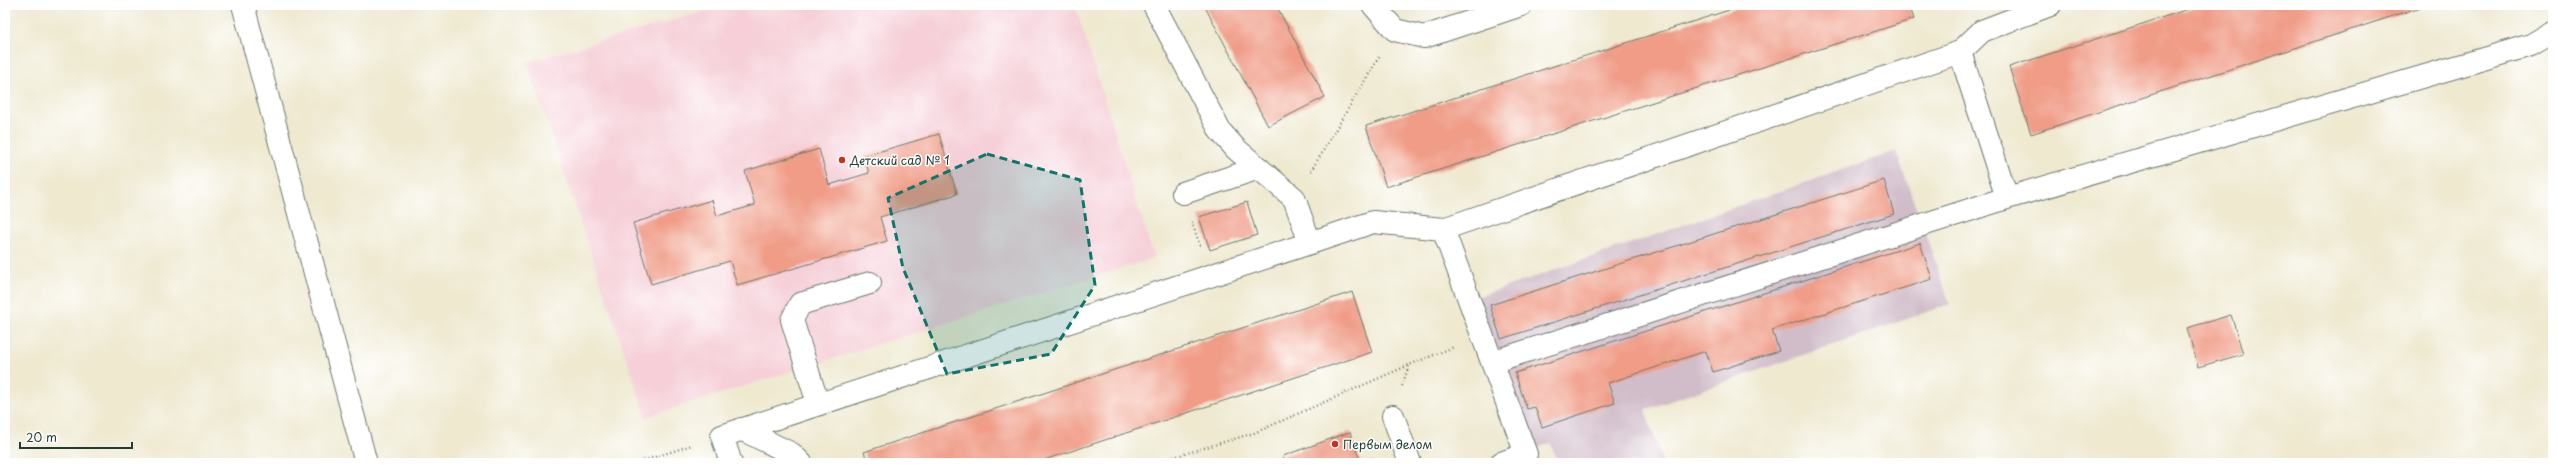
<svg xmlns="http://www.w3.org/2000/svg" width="2558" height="468" font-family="'Playpen Sans',sans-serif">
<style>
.built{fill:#f6cfd8}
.industrial{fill:#d1bdca}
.building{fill:#f09c87}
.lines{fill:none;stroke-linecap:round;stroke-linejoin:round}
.lane-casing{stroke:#68796b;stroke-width:24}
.path{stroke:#68796b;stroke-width:2.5;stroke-dasharray:1 3;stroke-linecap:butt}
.lane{stroke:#fff;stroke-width:22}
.marked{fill:#0f766e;fill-opacity:0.2;stroke:#0f766e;stroke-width:3;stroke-dasharray:8 5;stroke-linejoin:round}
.poi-dot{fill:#c8321e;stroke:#fff;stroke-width:1.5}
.labels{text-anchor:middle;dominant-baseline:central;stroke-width:3;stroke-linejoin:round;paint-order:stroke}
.poi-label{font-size:12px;fill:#1f3d34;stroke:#fff;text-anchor:start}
</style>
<rect width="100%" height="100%" fill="#fff"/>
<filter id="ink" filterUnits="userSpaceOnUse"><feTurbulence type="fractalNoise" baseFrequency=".025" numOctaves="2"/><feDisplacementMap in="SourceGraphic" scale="8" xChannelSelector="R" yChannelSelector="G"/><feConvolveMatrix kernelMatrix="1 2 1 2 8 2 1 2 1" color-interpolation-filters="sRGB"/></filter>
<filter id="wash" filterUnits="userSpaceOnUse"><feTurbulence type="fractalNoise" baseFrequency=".012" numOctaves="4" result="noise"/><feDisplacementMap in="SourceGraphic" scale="16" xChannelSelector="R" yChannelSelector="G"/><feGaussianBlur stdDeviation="0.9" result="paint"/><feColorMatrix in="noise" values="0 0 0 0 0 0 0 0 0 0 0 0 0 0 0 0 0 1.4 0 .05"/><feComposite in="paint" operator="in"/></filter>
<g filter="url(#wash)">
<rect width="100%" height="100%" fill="#efe9d0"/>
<path class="built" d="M 727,5 L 1075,5 L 1154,258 L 646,417 L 527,62 Z"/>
<path class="industrial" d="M 1896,151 L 1950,304 L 1645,410 L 1663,463 L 1558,463 L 1551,443 L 1530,450 L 1477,297 Z"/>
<g id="blocks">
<path class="building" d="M 1204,5 L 1276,5 L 1325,97 L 1268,126 Z
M 1745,5 L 1909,5 L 1914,19 L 1386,187 L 1366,126 Z
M 2201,5 L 2427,5 L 2031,134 L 2009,67 Z
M 939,134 L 957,194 L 880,217 L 887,241 L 737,285 L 730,261 L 651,284 L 633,223 L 712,200 L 717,216 L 755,205 L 745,171 L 819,149 L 829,185 L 869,173 L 864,156 Z
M 1884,180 L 1894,214 L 1501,339 L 1490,305 Z
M 1247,202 L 1257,235 L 1210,250 L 1199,217 Z
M 1920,243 L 1932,279 L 1772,330 L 1779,351 L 1713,372 L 1706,351 L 1608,383 L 1615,403 L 1542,427 L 1535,407 L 1527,409 L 1515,373 Z
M 1352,292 L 1372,352 L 1035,463 L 868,463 L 864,452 Z
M 2231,315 L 2243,354 L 2198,367 L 2187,328 Z
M 1350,432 L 1361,463 L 1285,463 L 1283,456 Z"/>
</g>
</g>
<g filter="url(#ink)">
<use href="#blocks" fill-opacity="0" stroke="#68796b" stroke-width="1"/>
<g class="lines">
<g class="lane-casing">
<path id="lane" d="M 243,5 L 366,463
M 1154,5 L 1220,131 L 1236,149 L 1294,198 L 1310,243 L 1373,222 L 1443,229 L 1960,52 L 1982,31 L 2050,5
M 1373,5 L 1395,30 L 1424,37 L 1521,5
M 1183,193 L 1259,168
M 2007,198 L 2531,45 L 2553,32
M 1443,229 L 1526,454 L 1501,463
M 1492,362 L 2007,198 L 1960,52
M 818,404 L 792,320 L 800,304 L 870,283
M 1393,416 L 1410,463
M 741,429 L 792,454 L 801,463
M 731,463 L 722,436 L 1310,243"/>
</g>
<path class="path" d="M 1311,171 L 1379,57
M 1192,222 L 1200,246
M 1402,386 L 1409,365 L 1454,347
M 1360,462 L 1375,457
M 636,463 L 692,445
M 1154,463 L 1254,433 L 1409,365"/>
<use href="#lane" class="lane"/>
</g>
</g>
<path class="marked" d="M 987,154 L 1080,180 L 1095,285 L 1051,354 L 947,374 L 903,268 L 888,198 Z"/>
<g class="poi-dot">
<circle cx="842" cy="160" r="4"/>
<circle cx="1335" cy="444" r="4"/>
</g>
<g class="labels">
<g class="poi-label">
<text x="850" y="160">Детский сад № 1</text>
<text x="1343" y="444">Первым делом</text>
</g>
</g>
<rect width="2558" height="468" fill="none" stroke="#fff" stroke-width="20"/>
<path d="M20 442v6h112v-6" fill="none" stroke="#1f3d34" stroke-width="2"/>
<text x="26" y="442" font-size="12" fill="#1f3d34" stroke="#ffffff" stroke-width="3" paint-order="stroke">20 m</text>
</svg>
